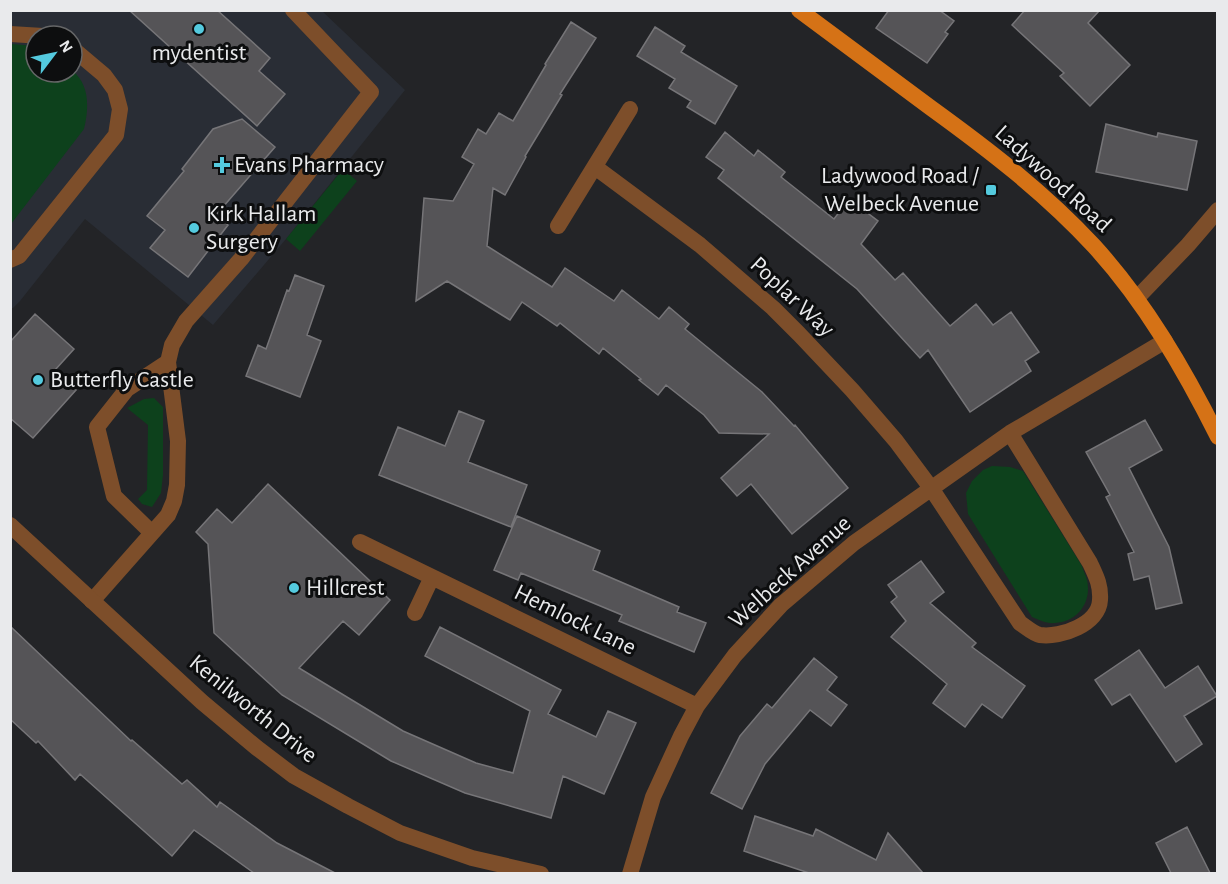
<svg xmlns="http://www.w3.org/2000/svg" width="1228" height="884" font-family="'Alegreya Sans',sans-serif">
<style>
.built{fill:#292d35;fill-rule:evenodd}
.green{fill:#0d411c}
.building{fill:#555457;stroke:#767578;stroke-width:1.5}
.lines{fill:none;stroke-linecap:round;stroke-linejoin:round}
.service{stroke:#7d4e2a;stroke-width:16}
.minor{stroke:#7d4e2a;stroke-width:16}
.primary{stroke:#d57216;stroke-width:16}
.poi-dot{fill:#54cade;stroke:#0d0e0f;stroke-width:2}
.labels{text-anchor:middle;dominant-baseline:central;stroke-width:6;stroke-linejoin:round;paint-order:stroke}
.poi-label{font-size:24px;fill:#e9eaec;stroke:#0d0e0f;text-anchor:start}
.street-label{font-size:24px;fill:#e9eaec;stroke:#0d0e0f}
</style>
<rect width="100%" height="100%" fill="#232427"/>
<path class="built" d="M 10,11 L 322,11 L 405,90 L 286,239 L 213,325 L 85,219 L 20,301 L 13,308 L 11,308 ZM 36,36 L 72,36 L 72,72 L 36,72 Z"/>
<path class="green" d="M 11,44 L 36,46 L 36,72 L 72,72 L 72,70 C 90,85 89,108 84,129 L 11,224 Z
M 343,169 L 357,181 L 300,251 L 286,239 Z
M 154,398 L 163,407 L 163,475 L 161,493 L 152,507 L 142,504 L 138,499 L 147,490 L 148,425 L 127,408 L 144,399 Z
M 992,466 L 1010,467 L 1023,471 L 1082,566 C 1083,571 1086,575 1087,580 C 1092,602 1078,622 1055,623 C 1047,624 1039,620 1032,617 L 968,514 L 966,493 L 972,481 L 983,470 Z"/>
<path class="building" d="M 129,10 L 217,10 L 270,58 L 259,71 L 285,94 L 257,126 Z
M 889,10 L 939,10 L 954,21 L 945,32 L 948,34 L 927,63 L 876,28 Z
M 1025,10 L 1100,10 L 1088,23 L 1130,65 L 1090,106 L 1060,76 L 1064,73 L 1012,25 Z
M 571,22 L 596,38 L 560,94 L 562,95 L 525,156 L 526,157 L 505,195 L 493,188 L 487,246 L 552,287 L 565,268 L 614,301 L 622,290 L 659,319 L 669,307 L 689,324 L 685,329 L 762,392 L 794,426 L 795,425 L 848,488 L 792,534 L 751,484 L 737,496 L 721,478 L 769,434 L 719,433 L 704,415 L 666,385 L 658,395 L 639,380 L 641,379 L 603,348 L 599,354 L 560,323 L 557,326 L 522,302 L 510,320 L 447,281 L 416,301 L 424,198 L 453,201 L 474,164 L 462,157 L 478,129 L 486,134 L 499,113 L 513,121 L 546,65 L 545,64 Z
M 655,27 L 685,46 L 681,52 L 737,86 L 715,124 L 687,107 L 691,101 L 669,88 L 675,79 L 637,56 Z
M 242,119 L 275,147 L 216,215 L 228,225 L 188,277 L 150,248 L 165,230 L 147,216 L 184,171 L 182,169 L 213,129 Z
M 1106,124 L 1157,137 L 1158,133 L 1197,141 L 1187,190 L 1096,172 Z
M 725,132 L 754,156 L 758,150 L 785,172 L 781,177 L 834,219 L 849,199 L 878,221 L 861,244 L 895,280 L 903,273 L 950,326 L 976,304 L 993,325 L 1011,312 L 1039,352 L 1025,361 L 1031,371 L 970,412 L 928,350 L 920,358 L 857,289 L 718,178 L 724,170 L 706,157 Z
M 295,275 L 324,286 L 307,335 L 321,341 L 300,397 L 246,376 L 258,345 L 266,349 L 287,290 L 289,291 Z
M 35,314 L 74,349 L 55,370 L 76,390 L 33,438 L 10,418 L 10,342 Z
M 459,411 L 484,421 L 468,462 L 527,485 L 511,527 L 379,475 L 398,427 L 445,446 Z
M 1145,420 L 1162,450 L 1129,468 L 1169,547 L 1182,603 L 1156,609 L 1149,576 L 1134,580 L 1128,554 L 1134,552 L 1106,497 L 1110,495 L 1086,452 Z
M 268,484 L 390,600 L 359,635 L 343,621 L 299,668 L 403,731 L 476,763 L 513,773 L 530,711 L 425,656 L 440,627 L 561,690 L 548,714 L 596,737 L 608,711 L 636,723 L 604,794 L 563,776 L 551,818 L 465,793 L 391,761 L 282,695 L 214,633 L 208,544 L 196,532 L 217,509 L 232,523 Z
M 517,516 L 600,551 L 593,570 L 679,607 L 677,612 L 706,623 L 694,652 L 619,621 L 622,615 L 521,573 L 518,580 L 494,570 Z
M 921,561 L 944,592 L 930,603 L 976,643 L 972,647 L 1025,686 L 1002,718 L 982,704 L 965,727 L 933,703 L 947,684 L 891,637 L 906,621 L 891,602 L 897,597 L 888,585 Z
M 10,626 L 131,741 L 132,740 L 182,784 L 187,780 L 217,807 L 220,802 L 277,843 L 335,873 L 254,873 L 194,830 L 172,856 L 80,774 L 75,780 L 38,741 L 36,743 L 10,719 Z
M 1139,650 L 1165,688 L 1198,666 L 1217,696 L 1184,716 L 1202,744 L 1176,762 L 1130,694 L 1112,705 L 1095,680 Z
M 814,658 L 837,677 L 827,690 L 847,705 L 831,726 L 810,710 L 765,764 L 742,809 L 711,793 L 740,736 L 767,704 L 772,708 Z
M 755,816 L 813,836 L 816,829 L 876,860 L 888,833 L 923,873 L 809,873 L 770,860 L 744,851 Z
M 1187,827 L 1210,873 L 1171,873 L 1156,843 Z"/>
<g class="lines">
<path class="service" d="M 10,34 L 43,36
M 10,260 L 19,256 L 116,135 L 120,109 L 115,90 L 104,75 L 72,48
M 152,533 L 114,496 L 97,427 L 127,389 L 168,362
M 92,601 L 168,515 L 174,501 L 177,485 L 178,441 L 168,362 L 172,345 L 186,321 L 241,259 L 371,92 L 293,10"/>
<path class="minor" d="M 595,167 L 700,245 L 773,308 L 799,334 L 852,390 L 896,441 L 931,488 L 1020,623 C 1026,627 1034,634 1040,635 C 1061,638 1099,624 1100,600 C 1101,585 1096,576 1090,563 L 1010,433
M 558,226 L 630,109
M 1137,298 L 1188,245 L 1218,210
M 10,525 L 202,702 L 257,748 L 294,776 L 348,806 L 400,833 L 472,858 L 541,874
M 360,542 L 697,706
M 415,613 L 432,577
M 630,874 L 653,797 L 681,736 L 697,706 L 735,655 L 781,605 L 854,543 L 1010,433 L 1165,341"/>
<path class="primary" d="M 799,10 C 843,43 887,75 931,108 C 989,150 1045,193 1094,246 C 1145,302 1184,369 1218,437"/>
</g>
<g class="poi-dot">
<circle cx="199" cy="29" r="6"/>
<path d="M219 156h6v6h6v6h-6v6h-6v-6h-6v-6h6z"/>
<rect x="985" y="184" width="12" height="12" rx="3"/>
<circle cx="194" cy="228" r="6"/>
<circle cx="38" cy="380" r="6"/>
<circle cx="294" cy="588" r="6"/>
</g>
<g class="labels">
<g class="poi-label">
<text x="199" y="53" text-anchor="middle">mydentist</text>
<text x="234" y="165">Evans Pharmacy</text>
<text x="979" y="176" text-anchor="end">Ladywood Road /<tspan x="979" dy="28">Welbeck Avenue</tspan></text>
<text x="206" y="214">Kirk Hallam<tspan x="206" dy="28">Surgery</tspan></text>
<text x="50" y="380">Butterfly Castle</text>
<text x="306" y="588">Hillcrest</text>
</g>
<g class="street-label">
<text transform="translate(1053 179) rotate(42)">Ladywood Road</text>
<text transform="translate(792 297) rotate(43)">Poplar Way</text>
<text transform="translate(790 572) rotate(-42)">Welbeck Avenue</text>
<text transform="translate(575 620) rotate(26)">Hemlock Lane</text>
<text transform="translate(253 709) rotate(39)">Kenilworth Drive</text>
</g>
</g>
<rect width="1228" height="884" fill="none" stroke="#e9eaec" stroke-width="24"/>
<g transform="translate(54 54) rotate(58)"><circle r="28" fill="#0d0e0f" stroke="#656667" stroke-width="1.5"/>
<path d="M0-4.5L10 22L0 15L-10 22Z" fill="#54cade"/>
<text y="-9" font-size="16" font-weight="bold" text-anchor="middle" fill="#e9eaec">N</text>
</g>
</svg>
